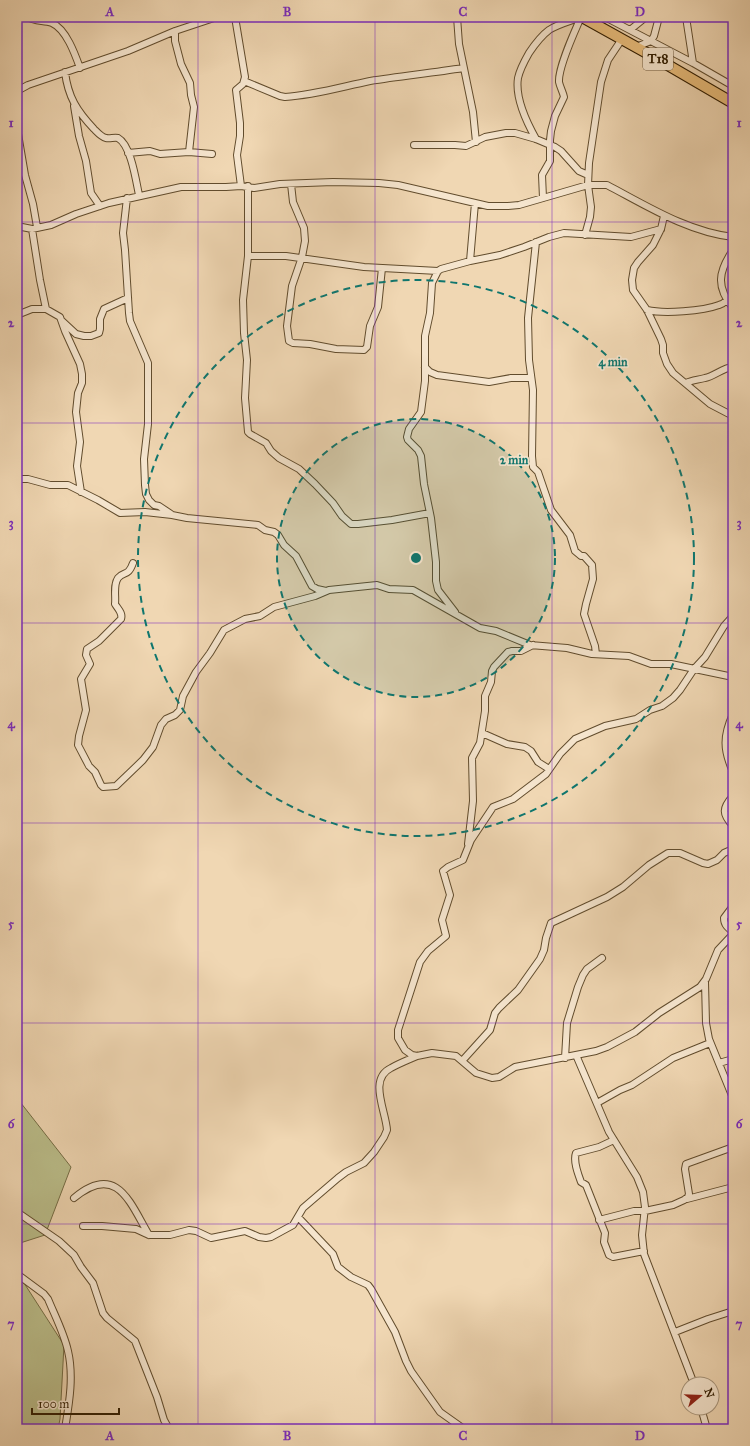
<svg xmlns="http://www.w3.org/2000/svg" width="750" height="1446" font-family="'IM FELL Great Primer',serif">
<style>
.green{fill:#bbbe8b;stroke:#766e46}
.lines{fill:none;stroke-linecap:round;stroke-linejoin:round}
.minor-casing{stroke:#614c2d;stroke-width:8}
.trunk-casing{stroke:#311d00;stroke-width:12}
.minor{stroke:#f5e5ce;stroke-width:6}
.trunk{stroke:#e8bc7a;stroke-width:10}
.grid{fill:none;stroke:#7b2cbf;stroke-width:1;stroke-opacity:0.55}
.ring{fill:none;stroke:#0f766e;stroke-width:2;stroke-dasharray:7 5}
.labels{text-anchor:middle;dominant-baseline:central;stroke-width:3.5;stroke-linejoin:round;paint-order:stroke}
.shield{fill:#f5e5ce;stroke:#6c593e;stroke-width:1}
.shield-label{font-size:13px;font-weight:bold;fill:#311d00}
.centre{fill:#0f766e;stroke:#f5e5ce;stroke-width:2}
.ring-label{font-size:12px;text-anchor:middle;font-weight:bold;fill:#0f766e;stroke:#f5e5ce;stroke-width:3.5;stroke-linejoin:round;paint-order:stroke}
.neatline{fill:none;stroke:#7b2cbf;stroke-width:1.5}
.grid-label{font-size:13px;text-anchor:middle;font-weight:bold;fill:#7b2cbf}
</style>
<rect width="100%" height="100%" fill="#f0d7b3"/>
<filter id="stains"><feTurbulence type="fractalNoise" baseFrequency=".005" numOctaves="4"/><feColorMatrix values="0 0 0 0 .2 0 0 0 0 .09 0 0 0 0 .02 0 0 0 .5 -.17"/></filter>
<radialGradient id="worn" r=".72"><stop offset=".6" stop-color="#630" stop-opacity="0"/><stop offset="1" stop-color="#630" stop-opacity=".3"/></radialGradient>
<path class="green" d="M 17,1098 L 71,1167 L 45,1235 L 17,1244 Z
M 17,1265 L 24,1283 L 64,1345 L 60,1419 L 58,1429 L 17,1429 Z"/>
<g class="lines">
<g class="minor-casing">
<path id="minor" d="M 28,17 C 34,22 44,20 52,23 C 66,29 75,54 80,68
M 235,17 L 245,77 L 243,84 L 236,90 L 240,123 L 240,136 L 237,155 L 241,186
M 457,17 L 459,44 L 473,112 L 476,142
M 605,17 L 693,63 L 733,86
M 686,17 L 693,63
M 630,30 L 646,17
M 175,31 L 175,41 L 181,64 L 190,83 L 191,95 L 194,107 L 189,152
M 636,47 L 651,41 L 654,36 L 659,17
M 65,72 C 68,97 77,111 94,129 C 97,132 101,137 106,138 C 110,139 114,137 118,138 C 131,145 136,181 139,195
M 244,81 L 280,96 L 285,97 C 314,95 341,87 370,81 C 401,76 432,73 463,68
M 17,91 L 28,85 L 128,51 L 175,31 L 217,17
M 74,106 L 79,136 L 86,161 L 91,193 L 100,206
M 17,128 L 25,175 L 33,204 L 37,227
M 536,139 C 527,123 515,97 518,78 C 520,69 525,60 529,53 C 535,44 541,36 549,30 C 558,24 571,21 581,17
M 414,145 L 455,145 L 466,146 L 485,137 L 506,133 L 515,133 L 536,139 L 555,147 L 561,151 L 579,171 L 588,175
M 128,153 L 150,151 L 160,154 L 189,152 L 212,154
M 291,184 L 293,202 L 304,228 L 305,241 L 302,257 L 292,286 L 287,326 L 289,341 L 293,343 L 310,344 L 336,349 L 364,350 L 367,347 L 370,326 L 378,307 L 382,268
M 248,186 L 248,256 L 243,300 L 244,333 L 247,360 L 245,398 L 248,432 L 250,434 L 266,443 L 271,451 L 279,458 L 299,469 L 315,484 L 333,503 L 342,516 L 351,524 L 358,524 L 392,520 L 430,513
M 127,198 L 123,233 L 125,250 L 129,313 L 130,321 L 148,363 L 148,424 L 144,459 L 145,485 L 146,494 L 149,500 L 154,505 L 159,506 L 171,514
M 543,198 L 542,175 L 550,161 L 550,140 L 551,131 L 555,116 L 564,97 C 563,92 560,87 559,82 C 558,67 575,31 581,17
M 664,216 L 661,229 L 653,245 L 638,262 L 634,268 L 632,280 L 633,290 L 647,310 L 661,339 L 663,345 L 663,353 L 667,364 L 673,373 L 710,404 L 733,416
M 17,226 L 32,229 L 51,225 L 76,214 L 109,203 L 181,187 L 226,187 L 241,186 L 254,188 L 280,184 L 333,182 L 379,183 L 398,185 L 488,206 L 508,206 L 519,205 L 588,185 L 607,185 C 647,206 688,232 733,237
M 32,229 L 40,280 L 46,309 L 60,317 L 65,331 L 80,364 L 82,374 L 82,383 L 78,393 L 76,412 L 80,442 L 77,466 L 81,492
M 585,235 L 590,217 L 591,207 L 588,185 L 589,163 L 601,82 L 608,60 L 622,39
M 536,242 L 528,318 L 529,360 L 533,390 L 532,456 L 533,467 L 538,472 L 551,510 L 570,535 L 575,551 L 581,556 L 584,556 L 592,565 L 593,579 L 586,604 L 584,614 L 595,646 L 596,654
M 733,250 C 718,272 716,287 733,308
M 248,256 L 286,256 L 364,267 L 438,271
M 470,261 L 500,255 L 524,247 L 549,237 L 564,233 L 631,237 L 661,229
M 647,310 C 664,314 703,311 719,305 C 723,304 725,302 727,300
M 17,315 L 32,309 L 46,309
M 62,321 L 76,334 L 84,336 L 91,336 L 99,333 L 100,329 L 100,319 L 104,309 L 128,298
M 425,367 L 430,372 L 437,375 L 489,382 L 511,378 L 531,378
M 686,383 C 692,380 698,380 705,378 C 715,376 722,368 733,367
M 17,479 L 28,479 L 50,485 L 68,485 L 98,500 L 120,513 L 145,512 L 172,515 L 187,518 L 258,525 L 265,530 L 274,532 L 278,535 L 284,545 L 296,556 L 312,586 L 317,589 L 326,591
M 133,563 C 128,577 124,571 118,578 C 113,585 116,596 115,604 C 118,609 123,613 121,619 L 99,641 L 87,649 L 86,655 L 90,664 L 81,679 L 86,710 L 79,736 L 78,745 L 89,766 L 95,772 L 101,785 L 103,787 L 116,786 L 143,760 L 153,747 L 161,725 L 166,719 L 175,715 L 180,710 L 183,696 L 196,672 L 210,653 L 224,630 L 245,619 L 260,616 L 274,607 L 315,596 L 329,590 L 377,585 L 389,589 L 413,590 L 480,628 L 496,631 L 530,645 L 567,648 L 592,654 L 629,656 L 651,664 L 671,664 L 733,677
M 455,612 L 438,590 L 436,581 L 436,562 L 431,518 L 424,484 L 421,456 L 418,450 L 408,440 L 407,437 L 409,429 L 421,412 L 425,381 L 425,336 L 430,313 L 432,283 L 438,271 L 441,269 L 470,261 L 475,203
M 733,616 L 724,626 L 705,657 L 694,669 L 680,690 L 673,698 L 662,706 L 650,710 L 636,719 L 605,726 L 575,739 L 560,754 L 546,774 L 513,799 L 493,807 L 471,840 L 463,860 L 448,867 L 443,871 L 450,895 L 442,920 L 446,936 L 428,951 L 420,962 L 398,1030 L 398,1038 L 405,1050 L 412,1055 L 417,1056 L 432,1053 L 456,1056 L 476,1073 L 492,1078 L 499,1077 L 515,1067 L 596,1051 L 607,1047 L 635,1032 L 659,1013 L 700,987 L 706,979 L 718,950 L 733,934
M 733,714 C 723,736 723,749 733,772
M 482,733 L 507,744 L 525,747 L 531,751 L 538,762 L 549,769
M 733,796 C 722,808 722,814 733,826
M 468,844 L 473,801 L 472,758 L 480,743 L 485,711 L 485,696 L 491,682 L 492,671 L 494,667 L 508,652 L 512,651 L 521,651 L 533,645
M 733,906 L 724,918 C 724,925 728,928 733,932
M 705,982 L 706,1023 L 709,1039 L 733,1098
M 576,1055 L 609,1132 L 637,1177 L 643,1192 L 645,1207 L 642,1235 L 644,1254 L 694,1384
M 565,1058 L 567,1023 L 578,987 L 583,975 L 587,969 L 602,958
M 462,1061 L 490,1030 L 495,1013 L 499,1008 L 518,990 L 540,959 L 544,950 L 546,938 L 551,923 L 607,897 L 623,887 L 649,865 L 668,853 L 680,853 L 703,863 L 708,864 L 717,860 L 724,853 L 733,849
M 719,1063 L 733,1059
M 597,1103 L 620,1090 L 632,1085 L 673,1058 L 710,1043
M 614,1140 L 599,1147 L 576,1153 C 573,1161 578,1174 581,1182 L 586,1185 L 605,1233 L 604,1242 L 609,1255 L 613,1257 L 644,1251
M 74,1198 C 117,1162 130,1203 149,1235
M 687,1199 L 733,1187
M 17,1212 L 59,1241 L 74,1255 L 81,1267 L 93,1283 L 103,1313 L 107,1318 L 135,1341 L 157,1397 L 164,1420 L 169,1429
M 298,1217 L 333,1254 L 338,1267 L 351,1277 L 368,1285 L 371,1289 L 395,1332 L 406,1361 L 411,1371 L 440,1412 L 464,1429
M 599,1220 L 634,1211 L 645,1211 L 673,1205 L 684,1200 L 688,1197 L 689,1194 L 685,1169 L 686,1164 L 733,1147
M 83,1226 L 102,1226 L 136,1229 L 149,1235 L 170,1235 L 189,1230 L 196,1231 L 211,1238 L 245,1231 L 259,1237 L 266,1238 L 271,1237 L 293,1225 L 303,1208 L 338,1178 L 346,1172 L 364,1163 L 374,1152 L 384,1137 L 387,1130 C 386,1111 368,1079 391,1068 C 400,1063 408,1060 417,1056
M 17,1274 L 44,1294 L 48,1299 C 55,1316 64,1333 68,1351 C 74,1377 69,1404 65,1429
M 675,1332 L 708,1319 L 733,1311
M 701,1408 L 707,1429"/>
</g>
<g class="trunk-casing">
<path id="trunk" d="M 582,17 L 654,57 L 733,103"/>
</g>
<use href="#minor" class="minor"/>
<use href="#trunk" class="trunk"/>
</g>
<path class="grid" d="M 198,17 L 198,1429M 375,17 L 375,1429M 552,17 L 552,1429M 17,222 L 733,222M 17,423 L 733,423M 17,623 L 733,623M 17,823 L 733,823M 17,1023 L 733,1023M 17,1224 L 733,1224"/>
<circle cx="416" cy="558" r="139" fill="#0f766e" fill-opacity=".12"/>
<g class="ring">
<circle cx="416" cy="558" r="139"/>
<circle cx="416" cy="558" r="278"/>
</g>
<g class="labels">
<rect class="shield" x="643" y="48" width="30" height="22" rx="3"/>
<g class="shield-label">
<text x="658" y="59">T18</text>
</g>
</g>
<circle cx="416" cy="558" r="6" class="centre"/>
<g class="ring-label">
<text x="613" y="366">4 min</text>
<text x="514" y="464">2 min</text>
</g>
<rect width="750" height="1446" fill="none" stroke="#f0d7b3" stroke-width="44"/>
<g transform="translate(700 1396) rotate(71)"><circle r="19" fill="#f5e5ce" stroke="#a7957c"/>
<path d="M0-3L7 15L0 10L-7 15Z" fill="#8f2418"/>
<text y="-6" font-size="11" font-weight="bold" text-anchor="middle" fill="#311d00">N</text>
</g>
<path d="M32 1408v6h87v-6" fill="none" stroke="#311d00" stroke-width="2"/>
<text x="38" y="1408" font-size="12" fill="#311d00" stroke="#f5e5ce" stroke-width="3" paint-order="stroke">100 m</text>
<rect x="22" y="22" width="706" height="1402" class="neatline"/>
<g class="grid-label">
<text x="110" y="16">A</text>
<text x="287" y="16">B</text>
<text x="463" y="16">C</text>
<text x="640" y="16">D</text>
<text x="11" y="127">1</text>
<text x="739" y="127">1</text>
<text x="11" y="327">2</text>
<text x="739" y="327">2</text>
<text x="11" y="527">3</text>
<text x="739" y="527">3</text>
<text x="11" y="728">4</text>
<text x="739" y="728">4</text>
<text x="11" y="928">5</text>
<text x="739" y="928">5</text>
<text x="11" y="1128">6</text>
<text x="739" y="1128">6</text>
<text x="11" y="1328">7</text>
<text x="739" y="1328">7</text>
<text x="110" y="1440">A</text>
<text x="287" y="1440">B</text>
<text x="463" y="1440">C</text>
<text x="640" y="1440">D</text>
</g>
<rect width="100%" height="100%" filter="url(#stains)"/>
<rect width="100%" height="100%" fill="url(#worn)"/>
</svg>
